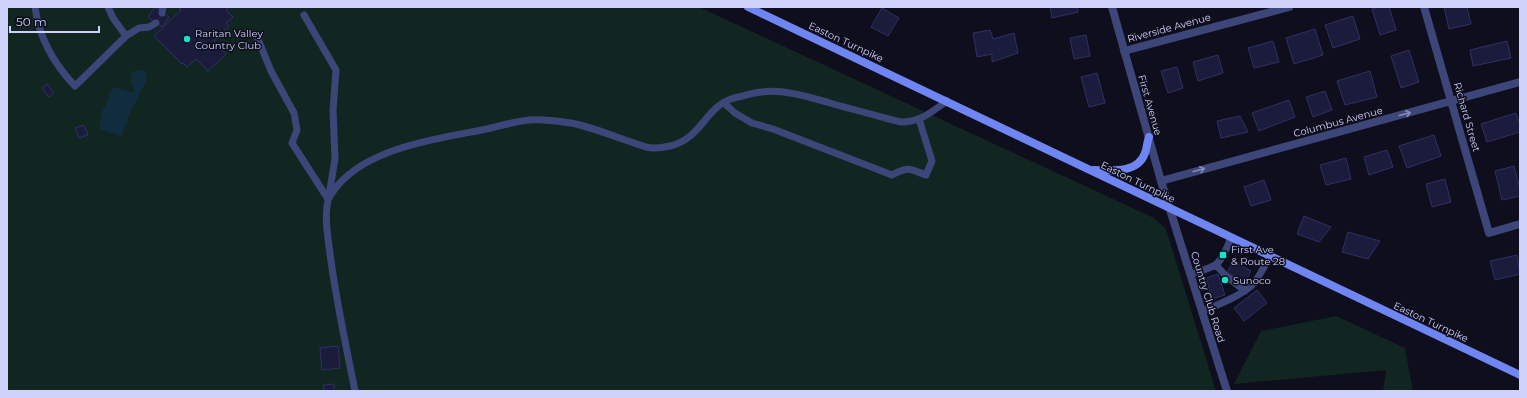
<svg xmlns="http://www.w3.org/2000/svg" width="1527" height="398" font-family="Montserrat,sans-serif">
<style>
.green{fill:#112621}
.water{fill:#112c3e}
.building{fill:#1b1b3c;stroke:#2f3066}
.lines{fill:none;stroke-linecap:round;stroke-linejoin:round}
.service{stroke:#3d4678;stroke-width:7}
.minor{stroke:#3d4678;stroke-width:8}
.tertiary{stroke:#3d4678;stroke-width:8}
.secondary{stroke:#6e85f2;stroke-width:8}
.oneway{stroke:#868cba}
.poi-dot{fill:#14e1cc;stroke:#0e0e1d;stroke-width:1.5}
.labels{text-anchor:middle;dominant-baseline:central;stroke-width:3;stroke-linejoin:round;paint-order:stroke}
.street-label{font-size:10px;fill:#ced2fb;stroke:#0e0e1d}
.poi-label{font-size:10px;fill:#ced2fb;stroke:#0e0e1d;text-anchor:start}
</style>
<rect width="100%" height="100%" fill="#0e0e1d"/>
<path class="green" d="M 7,7 L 699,7 L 1154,218 L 1166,229 L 1216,391 L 7,391 Z
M 1336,316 L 1405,348 L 1413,391 L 1383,391 L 1386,370 L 1234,384 L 1261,331 Z"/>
<path class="water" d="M 136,70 L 141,70 L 145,72 L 147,79 L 129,115 L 122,136 L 99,129 L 101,121 L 101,113 L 106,105 L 112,87 L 135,93 L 130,77 L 132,73 Z"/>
<path class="building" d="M 155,7 L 169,17 L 162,27 L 148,17 Z
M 178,7 L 229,7 L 226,10 L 233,17 L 226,23 L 229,26 L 214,41 L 226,54 L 208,71 L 196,59 L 187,67 L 183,63 L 182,64 L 154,36 L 181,10 Z
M 1050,7 L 1077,7 L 1078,12 L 1052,18 Z
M 1378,7 L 1389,7 L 1396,30 L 1380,35 L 1372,9 Z
M 1444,7 L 1467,7 L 1471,24 L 1449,29 Z
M 882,8 L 899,18 L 888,36 L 871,27 Z
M 1353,16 L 1360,39 L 1333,48 L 1325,25 Z
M 1315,29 L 1323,55 L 1294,64 L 1286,38 Z
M 990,30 L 993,39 L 1014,33 L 1018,53 L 992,62 L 992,54 L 977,57 L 973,33 Z
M 1086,35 L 1090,56 L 1074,59 L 1070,38 Z
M 1273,41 L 1279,62 L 1254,68 L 1248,48 Z
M 1507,41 L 1511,58 L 1473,66 L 1470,50 Z
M 1409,50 L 1419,82 L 1401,88 L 1391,56 Z
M 1218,55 L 1223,73 L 1198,81 L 1193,62 Z
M 1177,67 L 1183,88 L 1168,93 L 1161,71 Z
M 1370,71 L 1377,97 L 1345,105 L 1337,81 Z
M 1097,73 L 1105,103 L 1089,107 L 1081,77 Z
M 47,84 L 54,93 L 49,97 L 42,88 Z
M 1325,91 L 1332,110 L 1313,117 L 1306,97 Z
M 1289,100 L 1295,117 L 1259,131 L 1252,113 Z
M 1516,113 L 1520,125 L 1520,132 L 1487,142 L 1481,124 Z
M 1240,116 L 1248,132 L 1221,138 L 1217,121 Z
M 84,125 L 88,135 L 79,138 L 75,128 Z
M 1434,135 L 1441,156 L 1407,168 L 1399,146 Z
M 1387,150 L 1393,167 L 1369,175 L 1364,157 Z
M 1346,158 L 1351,179 L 1326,185 L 1320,165 Z
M 1514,166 L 1520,189 L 1520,196 L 1502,200 L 1495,171 Z
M 1445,179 L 1451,202 L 1432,207 L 1426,184 Z
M 1264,180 L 1271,200 L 1251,206 L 1244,187 Z
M 1304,216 L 1331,227 L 1319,242 L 1297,234 Z
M 1348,232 L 1380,241 L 1368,259 L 1342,252 Z
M 1517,255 L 1520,274 L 1495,280 L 1490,261 Z
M 1233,261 L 1251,271 L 1245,282 L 1227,273 Z
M 1218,274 L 1225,295 L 1212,299 L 1206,278 Z
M 1257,290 L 1267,303 L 1244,321 L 1234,308 Z
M 338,346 L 340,368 L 322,370 L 320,348 Z
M 334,384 L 334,391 L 324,391 L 323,385 Z"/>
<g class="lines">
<path class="service" d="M 35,7 C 39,38 54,64 75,86 L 126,36 L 113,18 L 108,7
M 162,13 L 163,7
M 304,15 L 336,70 L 333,110 L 335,159 L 329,195
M 126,36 L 139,28 L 149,27 L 156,23
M 258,39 L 271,71 L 294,113 L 297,130 L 292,143 L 328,199
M 724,103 L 735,113 L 752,123 L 773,129 L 892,175 C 909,166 909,169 926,175 L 932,161 L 919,119
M 1216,265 L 1225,275 L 1245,291
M 1191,274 C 1220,265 1219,266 1231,238
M 1202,311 C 1216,306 1245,294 1254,283 C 1260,275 1265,265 1270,257
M 355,391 C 346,346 336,300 330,254 C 328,237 324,217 328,200 C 330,195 334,190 338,185 C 370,148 435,139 482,130 C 502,126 523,118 544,120 C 555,121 569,122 580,125 C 602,131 624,140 646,147 C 654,149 661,148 670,146 C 702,139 705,106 734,98 C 743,96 752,93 761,92 C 784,89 809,97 830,103 C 854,110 878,116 901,122 C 921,122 931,112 947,101"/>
<path class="minor" d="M 1424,7 L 1489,233 L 1520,224
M 1124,51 L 1289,7
M 1161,181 L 1520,82"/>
<path class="tertiary" d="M 1112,7 L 1161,181 L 1227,391"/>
<path class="secondary" d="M 748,7 L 1520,375
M 1093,170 C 1111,170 1138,174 1145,153 C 1147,148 1147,142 1149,137"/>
</g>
<defs><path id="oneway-shaft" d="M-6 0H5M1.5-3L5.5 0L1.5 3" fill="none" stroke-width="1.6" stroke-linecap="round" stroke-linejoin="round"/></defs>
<g class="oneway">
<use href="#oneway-shaft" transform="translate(1405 114) rotate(-15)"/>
<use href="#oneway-shaft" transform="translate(1199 170) rotate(-15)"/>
</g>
<g class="poi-dot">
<circle cx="187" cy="39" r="4"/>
<rect x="1219" y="251" width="8" height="8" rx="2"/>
<circle cx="1225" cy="280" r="4"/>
</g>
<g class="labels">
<g class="street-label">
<text transform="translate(1169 28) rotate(-15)">Riverside Avenue</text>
<text transform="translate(846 42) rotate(25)">Easton Turnpike</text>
<text transform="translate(1150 105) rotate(74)">First Avenue</text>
<text transform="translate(1467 117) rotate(74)">Richard Street</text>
<text transform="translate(1338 122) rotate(-15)">Columbus Avenue</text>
<text transform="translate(1138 182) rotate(26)">Easton Turnpike</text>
<text transform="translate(1208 297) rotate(73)">Country Club Road</text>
<text transform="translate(1431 322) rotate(25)">Easton Turnpike</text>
</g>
<g class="poi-label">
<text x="195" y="33">Raritan Valley<tspan x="195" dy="12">Country Club</tspan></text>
<text x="1231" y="249">First Ave<tspan x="1231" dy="12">&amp; Route 28</tspan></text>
<text x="1233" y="280">Sunoco</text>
</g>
</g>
<rect width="1527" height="398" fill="none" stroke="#ced2fb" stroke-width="16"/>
<path d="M10 26v6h89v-6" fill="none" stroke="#ced2fb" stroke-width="2"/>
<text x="16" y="26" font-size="12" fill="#ced2fb" stroke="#0e0e1d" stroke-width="3" paint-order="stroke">50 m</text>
</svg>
